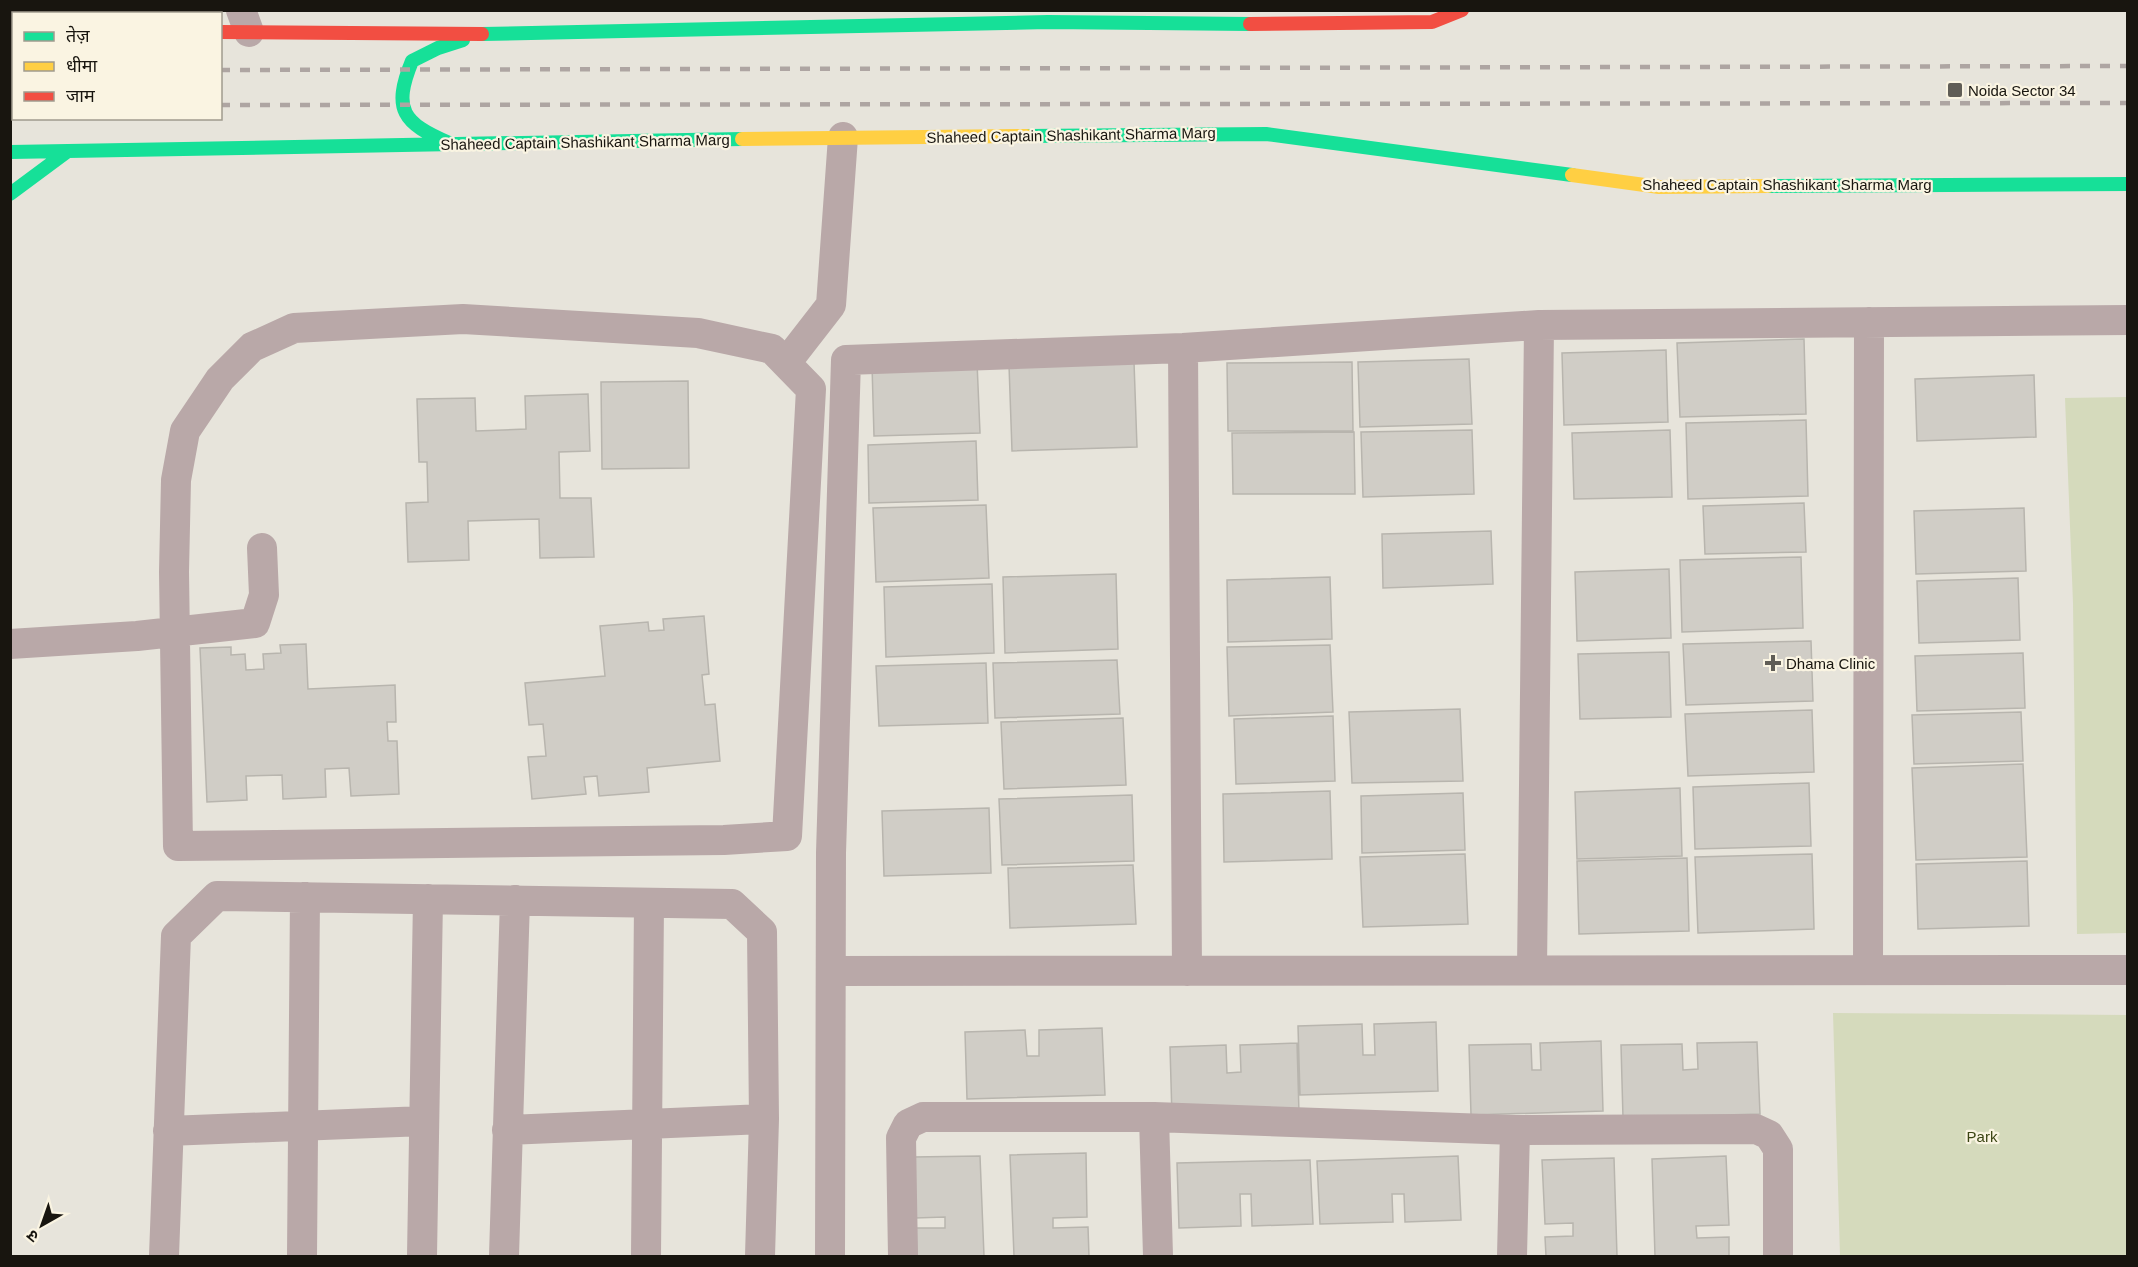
<svg xmlns="http://www.w3.org/2000/svg" width="2138" height="1267" font-family="Arial,'Noto Sans Devanagari',sans-serif">
<style>
.green{fill:#d5dabc}
.building{fill:#d0cdc6;stroke:#b8b5ae;stroke-width:1.5}
.lines{fill:none;stroke-linecap:round;stroke-linejoin:round}
.street{stroke:#b9a8a8;stroke-width:30}
.fast{stroke:#16e098;stroke-width:14}
.slow{stroke:#ffcf43;stroke-width:14}
.jam{stroke:#f24e42;stroke-width:14}
.rail{stroke:#aea5a2;stroke-width:4.5;stroke-dasharray:10 10;stroke-linecap:butt}
.poi-dot{fill:#605d56;stroke:#faf4e2;stroke-width:2}
.labels{text-anchor:middle;dominant-baseline:central;stroke-width:4.5;stroke-linejoin:round;paint-order:stroke}
.poi-label{font-size:15px;fill:#18150f;stroke:#faf4e2;text-anchor:start}
.street-label{font-size:15px;fill:#18150f;stroke:#faf4e2}
.park-label{font-size:15px;fill:#3b4413;stroke:#faf4e2}
</style>
<rect width="100%" height="100%" fill="#e7e4db"/>
<path class="green" d="M 2127,397 L 2127,933 L 2077,934 L 2073,603 L 2065,398 Z
M 1833,1013 L 2127,1015 L 2127,1256 L 1840,1256 Z"/>
<path class="building" d="M 1804,339 L 1806,414 L 1680,417 L 1677,343 Z
M 1666,350 L 1668,422 L 1564,425 L 1562,353 Z
M 1469,359 L 1472,424 L 1360,427 L 1358,362 Z
M 977,362 L 980,433 L 874,436 L 872,365 Z
M 1134,362 L 1137,447 L 1012,451 L 1009,365 Z
M 1352,362 L 1353,431 L 1228,431 L 1227,363 Z
M 2034,375 L 2036,437 L 1917,441 L 1915,379 Z
M 688,381 L 689,468 L 602,469 L 601,382 Z
M 588,394 L 590,451 L 559,452 L 560,498 L 591,498 L 594,557 L 540,558 L 539,519 L 468,521 L 469,560 L 408,562 L 406,503 L 428,502 L 427,462 L 419,462 L 417,399 L 475,398 L 476,431 L 526,429 L 525,396 Z
M 1806,420 L 1808,496 L 1688,499 L 1686,423 Z
M 1472,430 L 1474,494 L 1363,497 L 1361,432 Z
M 1670,430 L 1672,497 L 1574,499 L 1572,433 Z
M 1354,432 L 1355,494 L 1233,494 L 1232,433 Z
M 976,441 L 978,500 L 869,503 L 868,445 Z
M 1804,503 L 1806,552 L 1705,554 L 1703,506 Z
M 986,505 L 989,578 L 876,582 L 873,508 Z
M 2024,508 L 2026,571 L 1916,574 L 1914,511 Z
M 1491,531 L 1493,584 L 1383,588 L 1382,534 Z
M 1801,557 L 1803,628 L 1682,632 L 1680,560 Z
M 1669,569 L 1671,638 L 1577,641 L 1575,572 Z
M 1116,574 L 1118,649 L 1005,653 L 1003,577 Z
M 1330,577 L 1332,639 L 1228,642 L 1227,580 Z
M 2018,578 L 2020,640 L 1919,643 L 1917,581 Z
M 992,584 L 994,653 L 886,657 L 884,587 Z
M 704,616 L 709,674 L 702,675 L 705,705 L 715,704 L 720,761 L 647,768 L 649,792 L 599,796 L 597,776 L 584,777 L 586,794 L 532,799 L 528,757 L 546,756 L 543,724 L 529,725 L 525,683 L 605,676 L 600,626 L 648,622 L 649,631 L 664,630 L 663,619 Z
M 1811,641 L 1813,701 L 1686,705 L 1683,644 Z
M 306,644 L 308,689 L 395,685 L 396,722 L 387,722 L 388,741 L 397,741 L 399,794 L 351,796 L 349,768 L 325,769 L 326,797 L 283,799 L 282,775 L 246,776 L 247,800 L 207,802 L 200,648 L 231,647 L 231,655 L 245,654 L 246,670 L 264,669 L 263,654 L 281,653 L 280,645 Z
M 1330,645 L 1333,712 L 1229,716 L 1227,647 Z
M 1669,652 L 1671,717 L 1580,719 L 1578,654 Z
M 2023,653 L 2025,708 L 1917,711 L 1915,656 Z
M 1117,660 L 1120,714 L 995,718 L 993,663 Z
M 986,663 L 988,723 L 879,726 L 876,666 Z
M 1460,709 L 1463,781 L 1352,783 L 1349,712 Z
M 1812,710 L 1814,772 L 1688,776 L 1685,714 Z
M 2021,712 L 2023,761 L 1914,764 L 1912,715 Z
M 1333,716 L 1335,781 L 1236,784 L 1234,719 Z
M 1123,718 L 1126,785 L 1004,789 L 1001,722 Z
M 2023,764 L 2027,857 L 1916,860 L 1912,768 Z
M 1809,783 L 1811,846 L 1695,849 L 1693,787 Z
M 1680,788 L 1682,856 L 1577,859 L 1575,792 Z
M 1330,791 L 1332,859 L 1224,862 L 1223,794 Z
M 1463,793 L 1465,850 L 1362,853 L 1361,796 Z
M 1132,795 L 1134,861 L 1002,865 L 999,799 Z
M 989,808 L 991,873 L 884,876 L 882,811 Z
M 1465,854 L 1468,924 L 1363,927 L 1360,857 Z
M 1812,854 L 1814,929 L 1698,933 L 1695,857 Z
M 1687,858 L 1689,931 L 1579,934 L 1577,861 Z
M 2027,861 L 2029,926 L 1918,929 L 1916,864 Z
M 1133,865 L 1136,924 L 1010,928 L 1008,868 Z
M 1436,1022 L 1438,1091 L 1300,1095 L 1298,1026 L 1362,1024 L 1363,1055 L 1375,1055 L 1374,1024 Z
M 1102,1028 L 1105,1095 L 967,1099 L 965,1032 L 1025,1030 L 1027,1056 L 1039,1056 L 1039,1030 Z
M 1601,1041 L 1603,1111 L 1471,1115 L 1469,1045 L 1531,1044 L 1532,1070 L 1541,1070 L 1540,1043 Z
M 1757,1042 L 1760,1114 L 1623,1118 L 1621,1045 L 1682,1044 L 1683,1070 L 1698,1069 L 1697,1043 Z
M 1297,1043 L 1299,1113 L 1172,1117 L 1170,1047 L 1226,1045 L 1227,1073 L 1241,1072 L 1240,1045 Z
M 1086,1153 L 1087,1217 L 1053,1218 L 1053,1228 L 1088,1227 L 1089,1256 L 1014,1256 L 1010,1155 Z
M 980,1156 L 984,1256 L 917,1256 L 916,1228 L 945,1228 L 945,1217 L 915,1218 L 913,1157 Z
M 1458,1156 L 1461,1220 L 1405,1222 L 1404,1194 L 1392,1194 L 1393,1222 L 1320,1224 L 1317,1161 Z
M 1726,1156 L 1729,1225 L 1696,1226 L 1697,1238 L 1729,1237 L 1729,1256 L 1655,1256 L 1652,1159 Z
M 1614,1158 L 1617,1256 L 1546,1256 L 1545,1237 L 1573,1236 L 1573,1223 L 1545,1224 L 1542,1160 Z
M 1310,1160 L 1313,1224 L 1252,1226 L 1251,1194 L 1240,1194 L 1241,1226 L 1179,1228 L 1177,1163 Z"/>
<g class="lines">
<path class="street" d="M 241,10 L 249,32
M 463,319 L 698,333 L 772,349 L 811,389 L 787,836 L 724,840 L 178,846 L 174,572 L 176,480 L 185,431 L 220,379 L 252,347 L 294,328 Z
M 1183,348 L 1187,971
M 786,363 L 831,305 L 843,137
M 10,644 L 137,636 L 255,623 L 264,595 L 262,548
M 1532,970 L 1539,325
M 1868,970 L 1869,322
M 831,971 L 2128,970
M 1154,1117 L 1158,1256
M 507,1130 L 764,1119
M 168,1131 L 424,1121
M 164,1256 L 176,936 L 217,896 L 732,904 L 762,932 L 764,1119 L 760,1256
M 302,1256 L 305,897
M 422,1256 L 428,899
M 504,1256 L 515,900
M 646,1256 L 649,903
M 830,1256 L 831,853 L 846,360 L 1183,348 L 1539,325 L 2128,320
M 903,1256 L 901,1138 L 908,1124 L 923,1117 L 1154,1117 L 1515,1130 L 1756,1129 L 1769,1135 L 1778,1149 L 1778,1256
M 1512,1256 L 1515,1130"/>
<path class="fast" d="M 482,34 L 1048,22 L 1250,24
M 1027,136 L 1266,134 L 1572,175
M 449,143 C 403,123 392,110 412,61 L 438,48 L 463,40
M 10,152 L 742,139
M 1768,186 L 2128,184
M 10,194 L 68,151"/>
<path class="slow" d="M 742,139 L 1027,136
M 1572,175 L 1659,187 L 1768,186"/>
<path class="jam" d="M 1250,24 L 1432,22 L 1462,10
M 10,31 L 14,31
M 220,32 L 482,34"/>
<path class="rail" d="M 10,70 L 14,70
M 220,70 L 2128,66
M 10,105 L 14,105
M 220,105 L 2128,103"/>
</g>
<g class="poi-dot">
<rect x="1947" y="82" width="16" height="16" rx="3"/>
<path d="M1770 654h6v6h6v6h-6v6h-6v-6h-6v-6h6z"/>
</g>
<g class="labels">
<g class="poi-label">
<text x="1968" y="90">Noida Sector 34</text>
<text x="1786" y="663">Dhama Clinic</text>
</g>
<g class="street-label">
<text transform="translate(1071 135) rotate(-1)">Shaheed Captain Shashikant Sharma Marg</text>
<text transform="translate(585 142) rotate(-1)">Shaheed Captain Shashikant Sharma Marg</text>
<text x="1787" y="184">Shaheed Captain Shashikant Sharma Marg</text>
</g>
<g class="park-label">
<text x="1982" y="1136">Park</text>
</g>
</g>
<rect width="2138" height="1267" fill="none" stroke="#18150f" stroke-width="24"/>
<rect x="12" y="12" width="210" height="108" fill="#faf4e2" stroke="#a09b8e" stroke-width="1.5"/>
<rect x="24" y="32" width="30" height="9" fill="#16e098" stroke="#a09b8e" stroke-width="1.5"/>
<text x="66" y="42" font-size="18" fill="#18150f">तेज़</text>
<rect x="24" y="62" width="30" height="9" fill="#ffcf43" stroke="#a09b8e" stroke-width="1.5"/>
<text x="66" y="72" font-size="18" fill="#18150f">धीमा</text>
<rect x="24" y="92" width="30" height="9" fill="#f24e42" stroke="#a09b8e" stroke-width="1.5"/>
<text x="66" y="102" font-size="18" fill="#18150f">जाम</text>
<g transform="translate(42 1225) rotate(220)" stroke="#faf4e2" stroke-width="4.5" paint-order="stroke">
<path d="M0-4.5L10 22L0 15L-10 22Z" fill="#18150f"/>
<text y="-9" font-size="16" font-weight="bold" text-anchor="middle" fill="#18150f">उ</text>
</g>
</svg>
